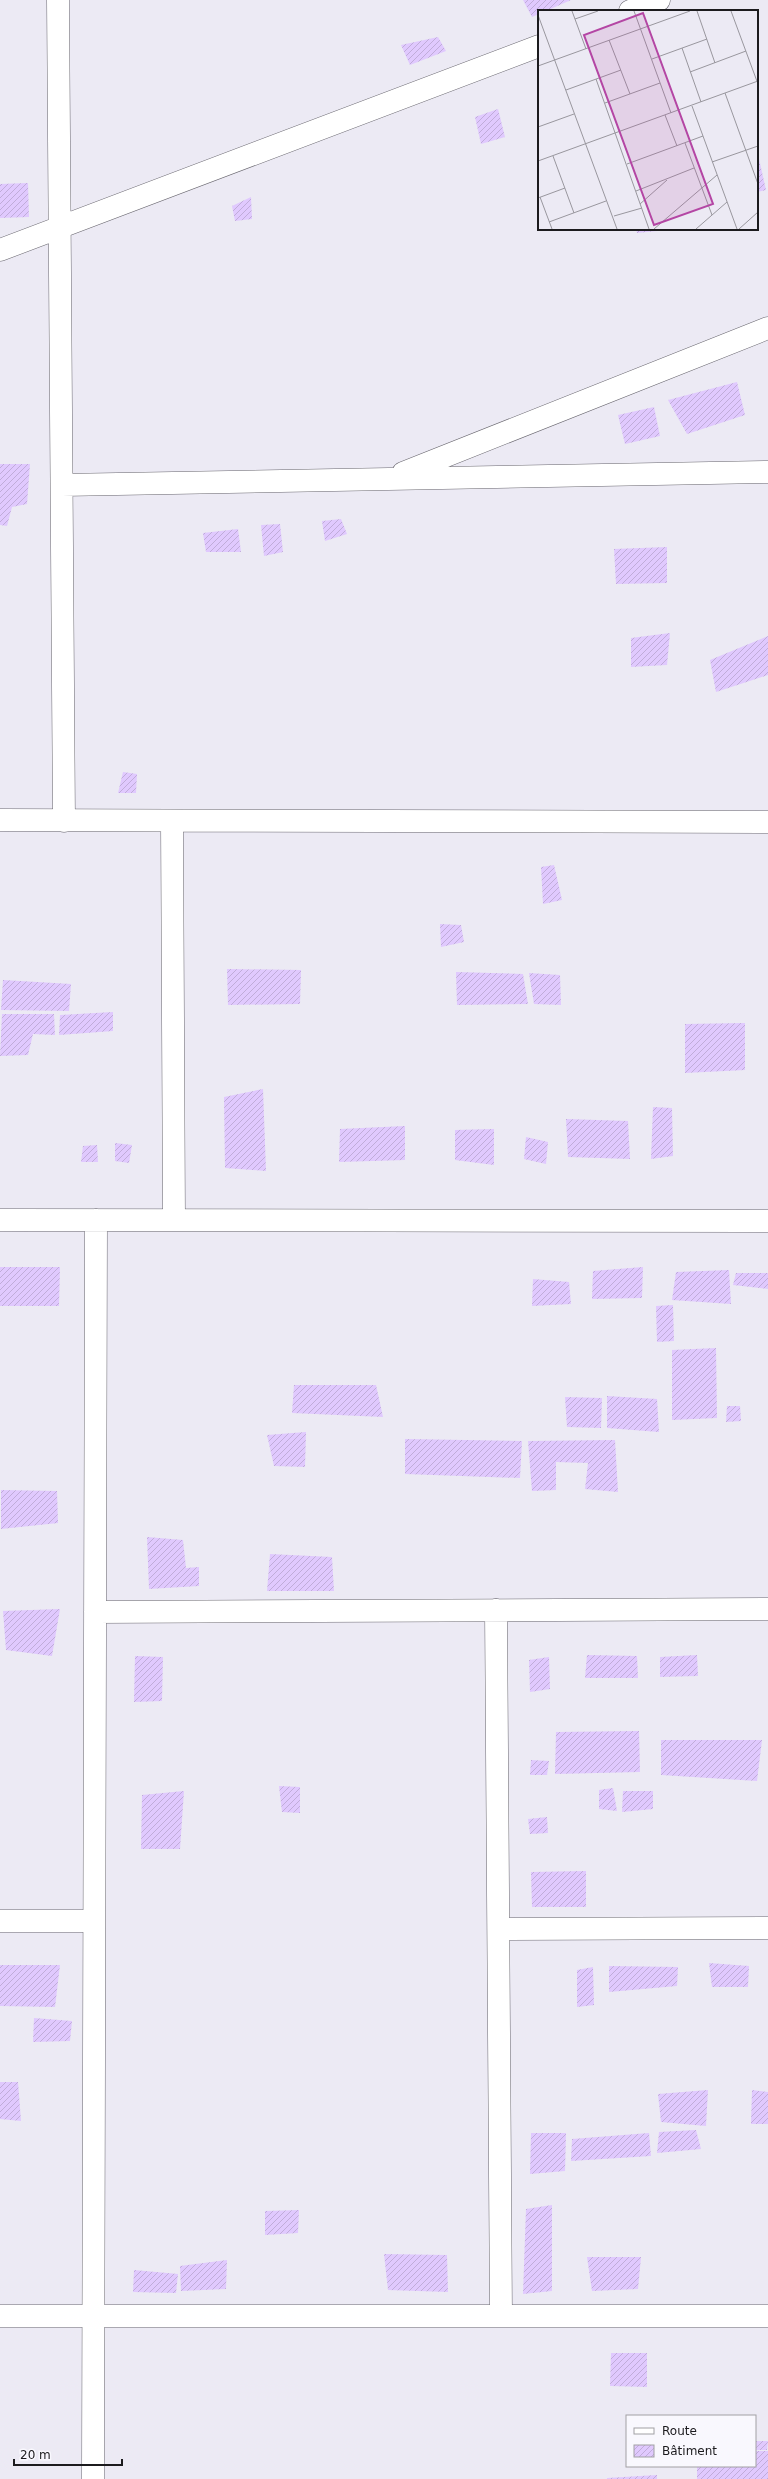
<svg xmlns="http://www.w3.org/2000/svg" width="768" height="2479" font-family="'DejaVu Sans',sans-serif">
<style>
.building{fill:url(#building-hatch)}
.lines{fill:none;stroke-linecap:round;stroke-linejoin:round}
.minor-casing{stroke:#69676f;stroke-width:23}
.minor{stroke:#fff;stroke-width:22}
.inset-road{fill:none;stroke:#99979e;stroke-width:1}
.view{fill:#b446a4;fill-opacity:0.15;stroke:#b446a4;stroke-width:2}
.inset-edge{fill:none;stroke:#1c1b1e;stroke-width:2}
</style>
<defs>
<pattern id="building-hatch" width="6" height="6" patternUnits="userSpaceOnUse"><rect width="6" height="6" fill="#e0c9fe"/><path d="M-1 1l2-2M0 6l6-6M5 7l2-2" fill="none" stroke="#c0acd9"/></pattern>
</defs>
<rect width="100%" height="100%" fill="#eceaf4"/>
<path class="building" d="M 523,0 L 571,0 L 546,11 L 539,11 L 539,14 L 532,17 Z
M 438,37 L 446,51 L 410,65 L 401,45 Z
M 498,109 L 505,137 L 481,144 L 475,117 Z
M 757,150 L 766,190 L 757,192 Z
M 28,183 L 29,217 L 0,218 L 0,184 Z
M 251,197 L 252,219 L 235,221 L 232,206 Z
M 636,229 L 667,229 L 667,230 L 637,233 Z
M 737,382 L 745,415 L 687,434 L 668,400 Z
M 654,407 L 660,436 L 625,444 L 618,415 Z
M 0,464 L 30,464 L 27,504 L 12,507 L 7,526 L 0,525 Z
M 341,519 L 347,534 L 325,541 L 322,521 Z
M 280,524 L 283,552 L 264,556 L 261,525 Z
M 238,529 L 241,552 L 206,552 L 203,533 Z
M 667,547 L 667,583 L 616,584 L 614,549 Z
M 670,633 L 667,665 L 631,667 L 631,638 Z
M 768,636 L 768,675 L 716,692 L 710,660 Z
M 123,772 L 137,774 L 136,793 L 118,793 Z
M 554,865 L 562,900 L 543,904 L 541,867 Z
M 440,924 L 461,925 L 464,942 L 441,947 Z
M 227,969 L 301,970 L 300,1004 L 228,1005 Z
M 456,972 L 523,974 L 528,1004 L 457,1005 Z
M 529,973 L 560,975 L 561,1005 L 534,1004 Z
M 3,980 L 71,984 L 69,1011 L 1,1010 Z
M 113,1012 L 113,1031 L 59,1035 L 60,1015 Z
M 2,1014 L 54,1014 L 55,1035 L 33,1034 L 28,1055 L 0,1056 Z
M 745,1023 L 745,1070 L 685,1073 L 685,1024 Z
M 263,1089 L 266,1171 L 225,1168 L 224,1097 Z
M 653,1107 L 672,1108 L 673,1156 L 651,1159 Z
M 566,1119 L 628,1121 L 630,1159 L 568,1157 Z
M 405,1126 L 405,1160 L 339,1162 L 340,1129 Z
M 494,1129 L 494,1165 L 455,1160 L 455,1130 Z
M 526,1137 L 548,1142 L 546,1164 L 524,1159 Z
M 115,1143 L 132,1145 L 129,1163 L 115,1161 Z
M 97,1145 L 98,1162 L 81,1162 L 83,1146 Z
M 0,1267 L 60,1267 L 59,1306 L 0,1306 Z
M 643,1267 L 642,1298 L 592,1299 L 593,1271 Z
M 729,1270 L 731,1304 L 672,1300 L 676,1272 Z
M 736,1273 L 768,1273 L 768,1289 L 733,1285 Z
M 533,1279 L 569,1282 L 571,1304 L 532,1306 Z
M 673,1305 L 674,1341 L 657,1342 L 656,1306 Z
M 716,1348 L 717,1418 L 672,1420 L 672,1350 Z
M 294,1385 L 376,1385 L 383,1417 L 292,1413 Z
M 607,1396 L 657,1399 L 659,1432 L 607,1428 Z
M 565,1397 L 602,1398 L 601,1428 L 567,1427 Z
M 727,1406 L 740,1406 L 741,1421 L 726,1422 Z
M 306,1432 L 305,1467 L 274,1466 L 267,1435 Z
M 405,1439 L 522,1441 L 520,1478 L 405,1474 Z
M 615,1440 L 618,1492 L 585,1489 L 588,1463 L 556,1462 L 556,1490 L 532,1491 L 528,1441 Z
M 1,1490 L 57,1491 L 58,1523 L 1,1529 Z
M 147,1537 L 183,1540 L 186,1568 L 199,1567 L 199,1586 L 149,1589 Z
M 270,1554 L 332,1557 L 334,1591 L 267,1591 Z
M 60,1609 L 52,1656 L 6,1650 L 3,1611 Z
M 587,1655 L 637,1656 L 638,1678 L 585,1678 Z
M 697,1655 L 698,1676 L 660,1677 L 660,1657 Z
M 135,1656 L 163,1657 L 162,1701 L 134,1702 Z
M 549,1657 L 550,1689 L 530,1692 L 529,1660 Z
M 639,1731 L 640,1772 L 555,1774 L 556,1732 Z
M 661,1740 L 762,1740 L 757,1781 L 661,1775 Z
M 531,1760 L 549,1761 L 547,1775 L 530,1775 Z
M 279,1786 L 300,1787 L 300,1813 L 282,1812 Z
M 613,1788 L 617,1811 L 599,1809 L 599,1790 Z
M 184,1791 L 180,1849 L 141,1849 L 142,1795 Z
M 623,1791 L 653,1791 L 653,1809 L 622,1812 Z
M 547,1817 L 548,1833 L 530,1834 L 528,1819 Z
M 586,1871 L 586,1907 L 532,1907 L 531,1872 Z
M 709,1963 L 749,1966 L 748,1987 L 712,1987 Z
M 0,1965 L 60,1965 L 55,2007 L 0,2006 Z
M 609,1966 L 678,1967 L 677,1986 L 609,1992 Z
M 593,1967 L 594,2005 L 577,2007 L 577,1970 Z
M 34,2018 L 72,2021 L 70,2041 L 33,2042 Z
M 0,2082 L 18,2082 L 21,2121 L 0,2119 Z
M 708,2090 L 706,2126 L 661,2122 L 658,2094 Z
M 752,2090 L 768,2092 L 768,2124 L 751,2124 Z
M 696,2130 L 701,2149 L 657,2153 L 659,2132 Z
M 531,2133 L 566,2133 L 565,2171 L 530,2174 Z
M 649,2133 L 651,2156 L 571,2161 L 572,2139 Z
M 552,2205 L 552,2291 L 523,2294 L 526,2209 Z
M 299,2210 L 298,2233 L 265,2235 L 265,2211 Z
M 384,2254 L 447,2255 L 448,2292 L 388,2290 Z
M 587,2257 L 641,2257 L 638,2289 L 592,2291 Z
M 227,2260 L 226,2289 L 181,2291 L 180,2266 Z
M 134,2270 L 178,2274 L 176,2293 L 133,2292 Z
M 611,2353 L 647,2353 L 647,2387 L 610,2386 Z
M 755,2441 L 768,2441 L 767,2450 L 755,2450 Z
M 755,2451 L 768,2451 L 768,2479 L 697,2479 L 697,2466 L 755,2466 Z
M 657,2475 L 657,2479 L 607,2479 L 607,2478 Z"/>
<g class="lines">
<g class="minor-casing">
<path id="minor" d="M 58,0 L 64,821
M 630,11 L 659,0
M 0,250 L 539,46
M 403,473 L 768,328
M 62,485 L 768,472
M 0,820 L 768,822
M 172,821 L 174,1220
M 0,1220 L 768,1221
M 496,1610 L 501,2316
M 95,1612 L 768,1609
M 0,1921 L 94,1921
M 499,1929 L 768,1928
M 0,2316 L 768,2316
M 93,2479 L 96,1220"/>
</g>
<use href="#minor" class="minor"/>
</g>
<g transform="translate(538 10)">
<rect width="220" height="220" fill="#eceaf4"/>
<path class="inset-road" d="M 34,1 L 48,39M 96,1 L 133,103M 159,1 L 177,53M 193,1 L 220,74M 0,5 L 79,219M 37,9 L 60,1M 71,30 L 92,84M 144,38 L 163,92M 114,49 L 169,29M 0,56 L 152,1M 152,62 L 208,41M 58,69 L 111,219M 28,80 L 83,60M 187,83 L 220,174M 67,93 L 122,73M 154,96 L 199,219M 127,105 L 139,136M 0,117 L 36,104M 147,133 L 174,205M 15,146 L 36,203M 0,151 L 220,71M 174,152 L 220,136M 89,154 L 165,126M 98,181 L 156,158M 2,187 L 14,219M 0,188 L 27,178M 102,194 L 129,170M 76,206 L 104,198M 11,212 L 68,191M 116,219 L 179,165M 158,219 L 189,192M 201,219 L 220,202"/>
<path class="view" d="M 105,3 L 175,194 L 116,215 L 46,25 Z"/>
<rect width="220" height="220" class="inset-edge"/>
</g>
<rect x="626" y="2415" width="130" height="52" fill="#f9f8fe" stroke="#a1a0a4"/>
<rect x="634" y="2428" width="20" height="6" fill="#ffffff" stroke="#a1a0a4"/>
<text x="662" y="2435" font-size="12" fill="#1c1b1e">Route</text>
<rect x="634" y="2445" width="20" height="12" fill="url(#building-hatch)" stroke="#a1a0a4"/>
<text x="662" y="2455" font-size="12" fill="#1c1b1e">Bâtiment</text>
<path d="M14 2459v6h108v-6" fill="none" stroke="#1c1b1e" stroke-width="2"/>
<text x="20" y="2459" font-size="12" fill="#1c1b1e" stroke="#f9f8fe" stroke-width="3" paint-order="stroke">20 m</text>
</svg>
